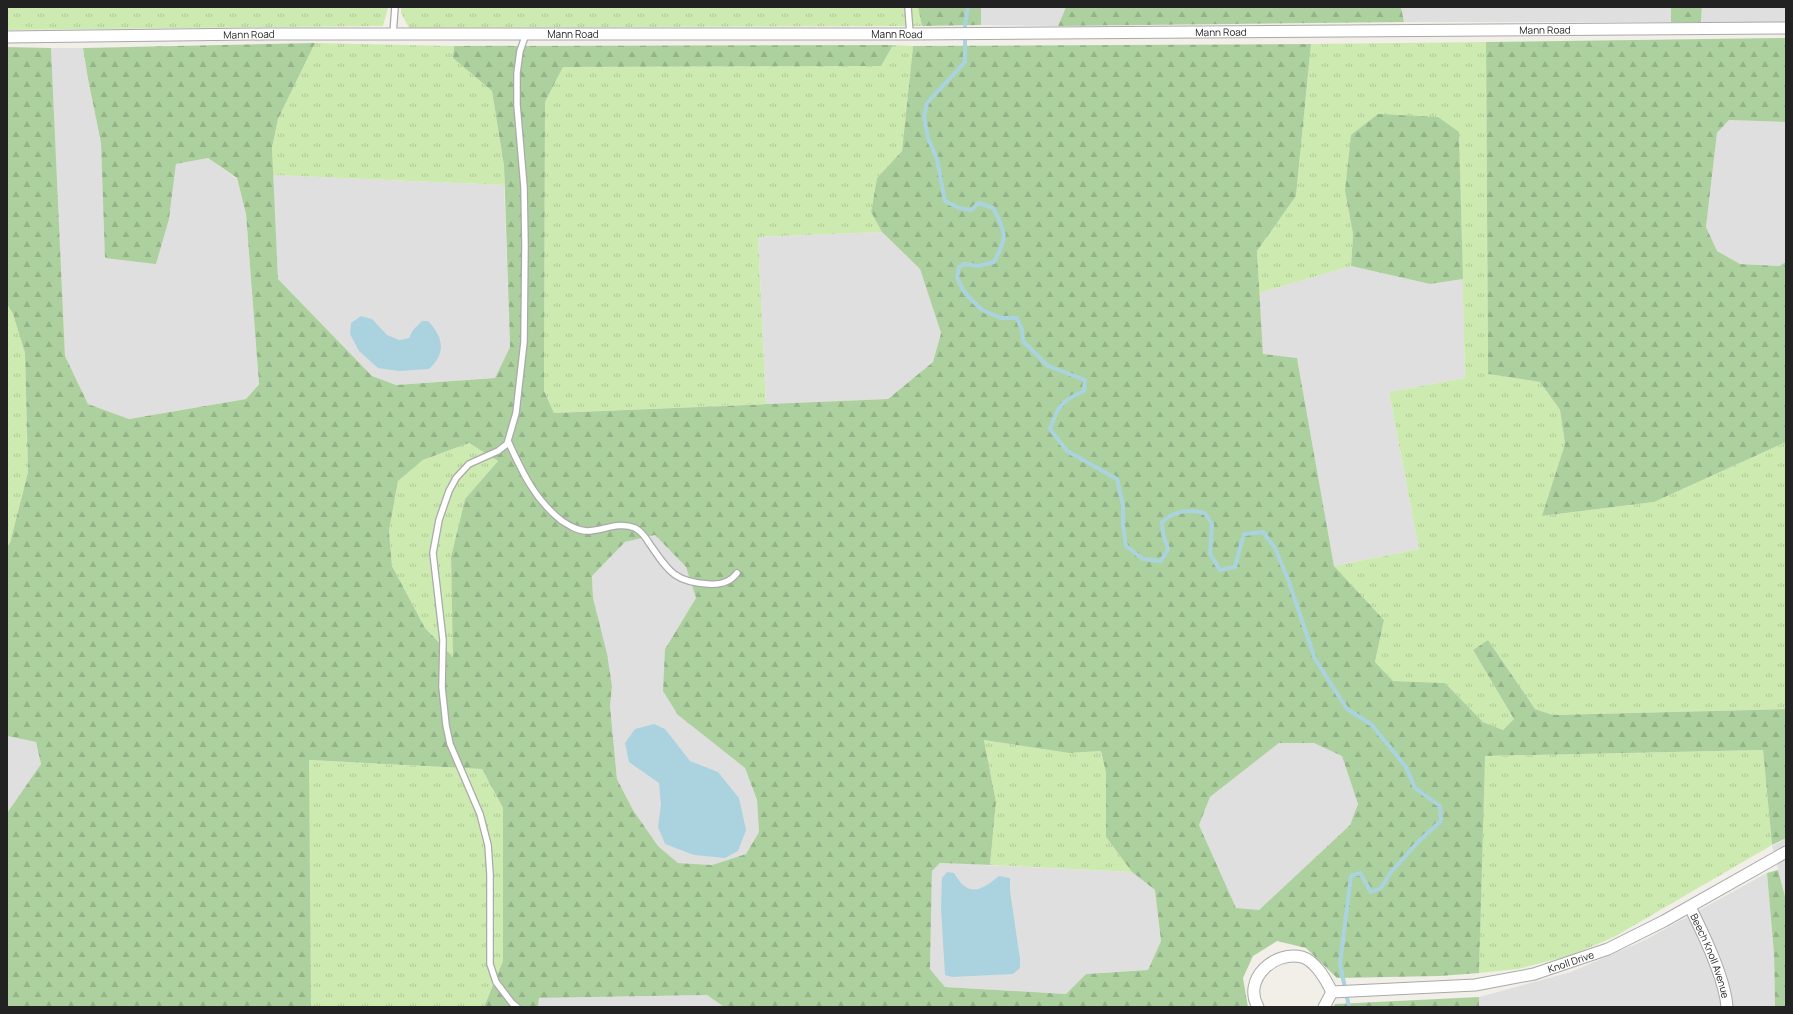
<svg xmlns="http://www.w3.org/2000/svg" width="1793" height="1014" font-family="Manrope,sans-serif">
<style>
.residential{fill:#e0dfdf}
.grass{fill:url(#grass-tufts)}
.forest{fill:url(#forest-firs);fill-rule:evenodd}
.water{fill:#aad3df}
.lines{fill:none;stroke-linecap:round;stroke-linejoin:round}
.stream{stroke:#aad3df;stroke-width:4}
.lane-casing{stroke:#a9a9a9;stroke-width:8}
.street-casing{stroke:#a9a9a9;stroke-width:13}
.lane{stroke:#fff;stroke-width:5.5}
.street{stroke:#fff;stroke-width:11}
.labels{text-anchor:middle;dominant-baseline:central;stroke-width:3;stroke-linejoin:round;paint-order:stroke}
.street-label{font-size:10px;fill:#222;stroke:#fff}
</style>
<defs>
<pattern id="grass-tufts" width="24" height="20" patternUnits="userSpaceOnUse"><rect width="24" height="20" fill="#cdebb0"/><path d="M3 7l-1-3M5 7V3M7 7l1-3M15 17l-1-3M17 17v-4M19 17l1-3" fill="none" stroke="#b0c997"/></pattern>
<pattern id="forest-firs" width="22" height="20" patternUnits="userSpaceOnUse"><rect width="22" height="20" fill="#add19e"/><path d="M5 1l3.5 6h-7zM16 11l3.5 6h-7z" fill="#95b388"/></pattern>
</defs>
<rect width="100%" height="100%" fill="#f2efe9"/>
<path class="residential" d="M 981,7 L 1066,7 L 1058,26 L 981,25 Z
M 1401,7 L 1671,7 L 1671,22 L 1404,22 Z
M 1702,7 L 1786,7 L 1786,23 L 1701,22 Z
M 51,48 L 83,48 L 88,79 L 101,143 L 106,258 L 169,219 L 176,164 L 208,158 L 237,179 L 246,214 L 259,383 L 246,399 L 129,419 L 88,404 L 65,356 Z
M 1729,120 L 1786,122 L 1786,262 L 1779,266 L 1740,264 L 1717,252 L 1706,227 L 1717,133 Z
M 273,175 L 504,185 L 510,347 L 495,378 L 396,385 L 372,376 L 278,279 Z
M 882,232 L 920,269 L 941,333 L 933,362 L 888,399 L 766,404 L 758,237 Z
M 1351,266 L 1430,284 L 1463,279 L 1465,378 L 1389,392 L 1419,549 L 1334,566 L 1297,358 L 1263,354 L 1259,293 Z
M 655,535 L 686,567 L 696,598 L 665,649 L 678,715 L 745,768 L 757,800 L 759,832 L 746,854 L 712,865 L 678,863 L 658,846 L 633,810 L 617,779 L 610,706 L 612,686 L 593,598 L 592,576 L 625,542 Z
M 7,736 L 36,742 L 41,764 L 7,813 Z
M 1279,743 L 1314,743 L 1342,755 L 1358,804 L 1350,825 L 1259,910 L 1236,909 L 1199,825 L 1210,797 Z
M 1786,838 L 1786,900 L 1772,846 Z
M 940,863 L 1132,872 L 1155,890 L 1161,941 L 1148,970 L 1086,974 L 1066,994 L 945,987 L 930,969 L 932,871 Z
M 1767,873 L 1774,954 L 1775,1007 L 1479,1007 L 1479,997 L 1571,972 L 1643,941 Z
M 707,995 L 724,1007 L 538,1007 L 539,998 Z"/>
<path class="grass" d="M 7,7 L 388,7 L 388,8 L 383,26 L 7,30 Z
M 401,7 L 918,7 L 922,26 L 409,28 L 401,13 Z
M 1486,42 L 1488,374 L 1540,382 L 1560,410 L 1565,444 L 1543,516 L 1654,502 L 1786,442 L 1786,709 L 1553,715 L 1535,709 L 1488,640 L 1473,650 L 1515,720 L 1503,730 L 1483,722 L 1445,683 L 1393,681 L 1375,662 L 1384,620 L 1334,566 L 1419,549 L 1389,392 L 1465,378 L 1459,132 L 1345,191 L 1353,234 L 1351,266 L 1259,293 L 1257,251 L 1296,196 L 1311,44 Z
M 315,43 L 454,46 L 453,58 L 492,91 L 504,166 L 504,185 L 273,175 L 272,148 L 278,119 Z
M 893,45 L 913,46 L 902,151 L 877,178 L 871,212 L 882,232 L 758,237 L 766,404 L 554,413 L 544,391 L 545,102 L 563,67 L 880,66 Z
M 7,304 L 13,314 L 25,353 L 28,472 L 10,543 L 7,547 Z
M 469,443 L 498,461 L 465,499 L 451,557 L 454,658 L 425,628 L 392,566 L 389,531 L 398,481 L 423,460 Z
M 984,740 L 1069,753 L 1101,751 L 1106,773 L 1106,837 L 1132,872 L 990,865 L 996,802 Z
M 1763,750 L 1772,845 L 1614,937 L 1572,955 L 1518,969 L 1479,973 L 1484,756 Z
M 308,760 L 482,769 L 503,808 L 503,961 L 484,1007 L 311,1007 Z"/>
<path class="forest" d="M 918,7 L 981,7 L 981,25 L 922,26 Z
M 1066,7 L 1401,7 L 1404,22 L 1058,26 Z
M 1671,7 L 1702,7 L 1701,22 L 1671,22 Z
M 1786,38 L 1786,122 L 1729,120 L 1717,133 L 1706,227 L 1717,251 L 1740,264 L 1779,266 L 1786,262 L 1786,442 L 1654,502 L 1542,516 L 1565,444 L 1560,410 L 1540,382 L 1488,374 L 1486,42 Z
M 315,43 L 278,119 L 272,148 L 278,279 L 372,376 L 396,385 L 495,378 L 510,347 L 504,166 L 492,91 L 453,58 L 454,46 L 893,45 L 881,66 L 563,67 L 545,102 L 544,391 L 554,413 L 888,399 L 933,362 L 941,333 L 920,269 L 882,232 L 871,212 L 877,178 L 902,151 L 913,46 L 1311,44 L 1296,196 L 1257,251 L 1263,354 L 1297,358 L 1334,566 L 1384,620 L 1375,662 L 1393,681 L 1445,683 L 1483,722 L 1503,730 L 1514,719 L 1473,650 L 1488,640 L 1535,709 L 1553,715 L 1786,709 L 1786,838 L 1772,845 L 1763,750 L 1485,756 L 1479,973 L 1440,976 L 1337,978 L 1306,948 L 1277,941 L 1253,956 L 1243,978 L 1248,1007 L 724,1007 L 707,995 L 539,998 L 538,1007 L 484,1007 L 503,961 L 503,808 L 482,769 L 309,760 L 311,1007 L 7,1007 L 7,813 L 41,764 L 36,742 L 7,736 L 7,547 L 10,543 L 28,472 L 25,353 L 13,314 L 7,304 L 7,47 L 51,48 L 65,356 L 88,404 L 129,419 L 246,399 L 259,384 L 246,214 L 237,178 L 208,158 L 176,164 L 169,219 L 156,264 L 105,258 L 101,143 L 88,79 L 83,48 ZM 469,443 L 498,461 L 465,499 L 451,557 L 453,657 L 425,628 L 392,566 L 389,531 L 398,481 L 423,460 ZM 655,535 L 686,567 L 696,598 L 665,649 L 663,691 L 678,715 L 745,768 L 757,800 L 759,832 L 746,854 L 712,865 L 678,863 L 658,846 L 633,810 L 617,779 L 610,706 L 612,686 L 607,654 L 593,598 L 592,576 L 625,542 ZM 984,740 L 1069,753 L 1101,751 L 1106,773 L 1106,837 L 1132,872 L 1155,890 L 1161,941 L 1148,970 L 1086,974 L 1066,994 L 945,987 L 930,969 L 932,871 L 940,863 L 990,865 L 996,802 ZM 1279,743 L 1314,743 L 1342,756 L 1358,804 L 1350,825 L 1259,910 L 1236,908 L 1199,825 L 1210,797 Z
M 1378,114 L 1438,117 L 1459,132 L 1463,279 L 1430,284 L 1351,266 L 1353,234 L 1345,191 L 1351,135 Z
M 1778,870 L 1786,900 L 1786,1007 L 1775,1007 L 1774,954 L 1767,873 Z
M 1479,997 L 1479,1007 L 1333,1007 L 1335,1004 Z"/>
<path class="water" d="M 361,316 L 372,319 L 387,335 L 399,340 L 409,338 L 413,330 L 422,321 L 428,321 C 444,338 446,353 429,369 L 399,371 L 378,368 L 359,351 L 350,334 L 351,323 Z
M 654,724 L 665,729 L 690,761 L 718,772 L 739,798 L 746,830 L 738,851 L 725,858 L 694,855 L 665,844 L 658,827 L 661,805 L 659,783 L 629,762 L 625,743 L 635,729 Z
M 947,872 L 954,873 C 968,898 981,891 999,876 L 1010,878 L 1010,891 L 1020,959 L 1020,968 L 1013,974 L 952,977 L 945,975 L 941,908 L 942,878 Z"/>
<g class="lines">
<path class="stream" d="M 968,7 L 965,24 L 965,62 L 927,103 L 924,117 L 928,138 L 937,159 L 945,201 L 959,208 L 971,210 L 979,203 L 993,208 C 1006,233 1008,237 994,262 L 979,266 L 964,264 L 959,267 L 957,278 L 965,293 L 982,310 L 1001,318 L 1017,318 L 1022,330 L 1023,341 L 1048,366 L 1085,380 L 1084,391 C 1061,401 1058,406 1050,429 L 1067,451 L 1117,479 L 1123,505 L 1123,525 L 1126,546 L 1143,559 L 1161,561 L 1168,549 L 1163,534 L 1162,522 C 1175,510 1189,509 1205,513 L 1212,524 L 1210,554 L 1220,570 L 1235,567 L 1244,534 L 1263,532 L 1275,548 L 1289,582 L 1315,659 L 1347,709 L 1372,725 L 1406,767 L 1415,788 L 1440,806 L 1441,821 L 1419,841 L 1391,872 L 1381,888 L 1371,892 L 1360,873 L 1351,876 L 1340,964 L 1349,1007"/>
<g class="lane-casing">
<path id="lane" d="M 908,7 L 910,34
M 393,34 L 395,7
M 508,441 C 522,472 535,500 562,521 C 570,526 578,531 587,531 C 603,531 618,521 635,528 C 641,531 646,538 649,543 C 668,570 673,582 708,584 C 720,585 730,583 737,573
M 517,1007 L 512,1003 L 496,982 L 490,964 L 490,874 L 488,845 L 480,814 L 450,744 L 446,725 L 442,687 L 443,640 L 433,553 L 439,520 L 449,491 L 456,478 L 469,464 L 498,451 L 507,444 L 516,413 L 524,342 L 525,245 L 524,187 L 517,105 L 517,73 L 520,51 L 526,34"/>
</g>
<g class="street-casing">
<g id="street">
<path id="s1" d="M 7,37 L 265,34 L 910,34 L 1786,28"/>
<path id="s2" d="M 1690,907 C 1703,933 1725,978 1727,1007"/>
<path id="s3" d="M 1332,992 L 1475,985 L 1534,974 L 1608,949 L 1664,921 L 1786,852"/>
<path d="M 1258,1007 C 1242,979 1275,950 1302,957 C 1316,961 1326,980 1332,992"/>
<path d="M 1324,1007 L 1332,992"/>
</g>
</g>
<use href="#lane" class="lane"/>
<use href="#street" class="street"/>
</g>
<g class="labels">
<g class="street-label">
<text stroke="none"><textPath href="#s1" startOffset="1538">Mann Road</textPath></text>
<text stroke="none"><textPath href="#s1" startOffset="1214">Mann Road</textPath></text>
<text stroke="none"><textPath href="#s1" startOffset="566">Mann Road</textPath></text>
<text stroke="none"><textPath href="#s1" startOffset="890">Mann Road</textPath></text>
<text stroke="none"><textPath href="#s1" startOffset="242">Mann Road</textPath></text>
<text stroke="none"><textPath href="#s2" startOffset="53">Beech Knoll Avenue</textPath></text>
<text stroke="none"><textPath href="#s3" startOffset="242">Knoll Drive</textPath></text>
</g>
</g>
<rect width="1793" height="1014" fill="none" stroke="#222222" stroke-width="16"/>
</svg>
